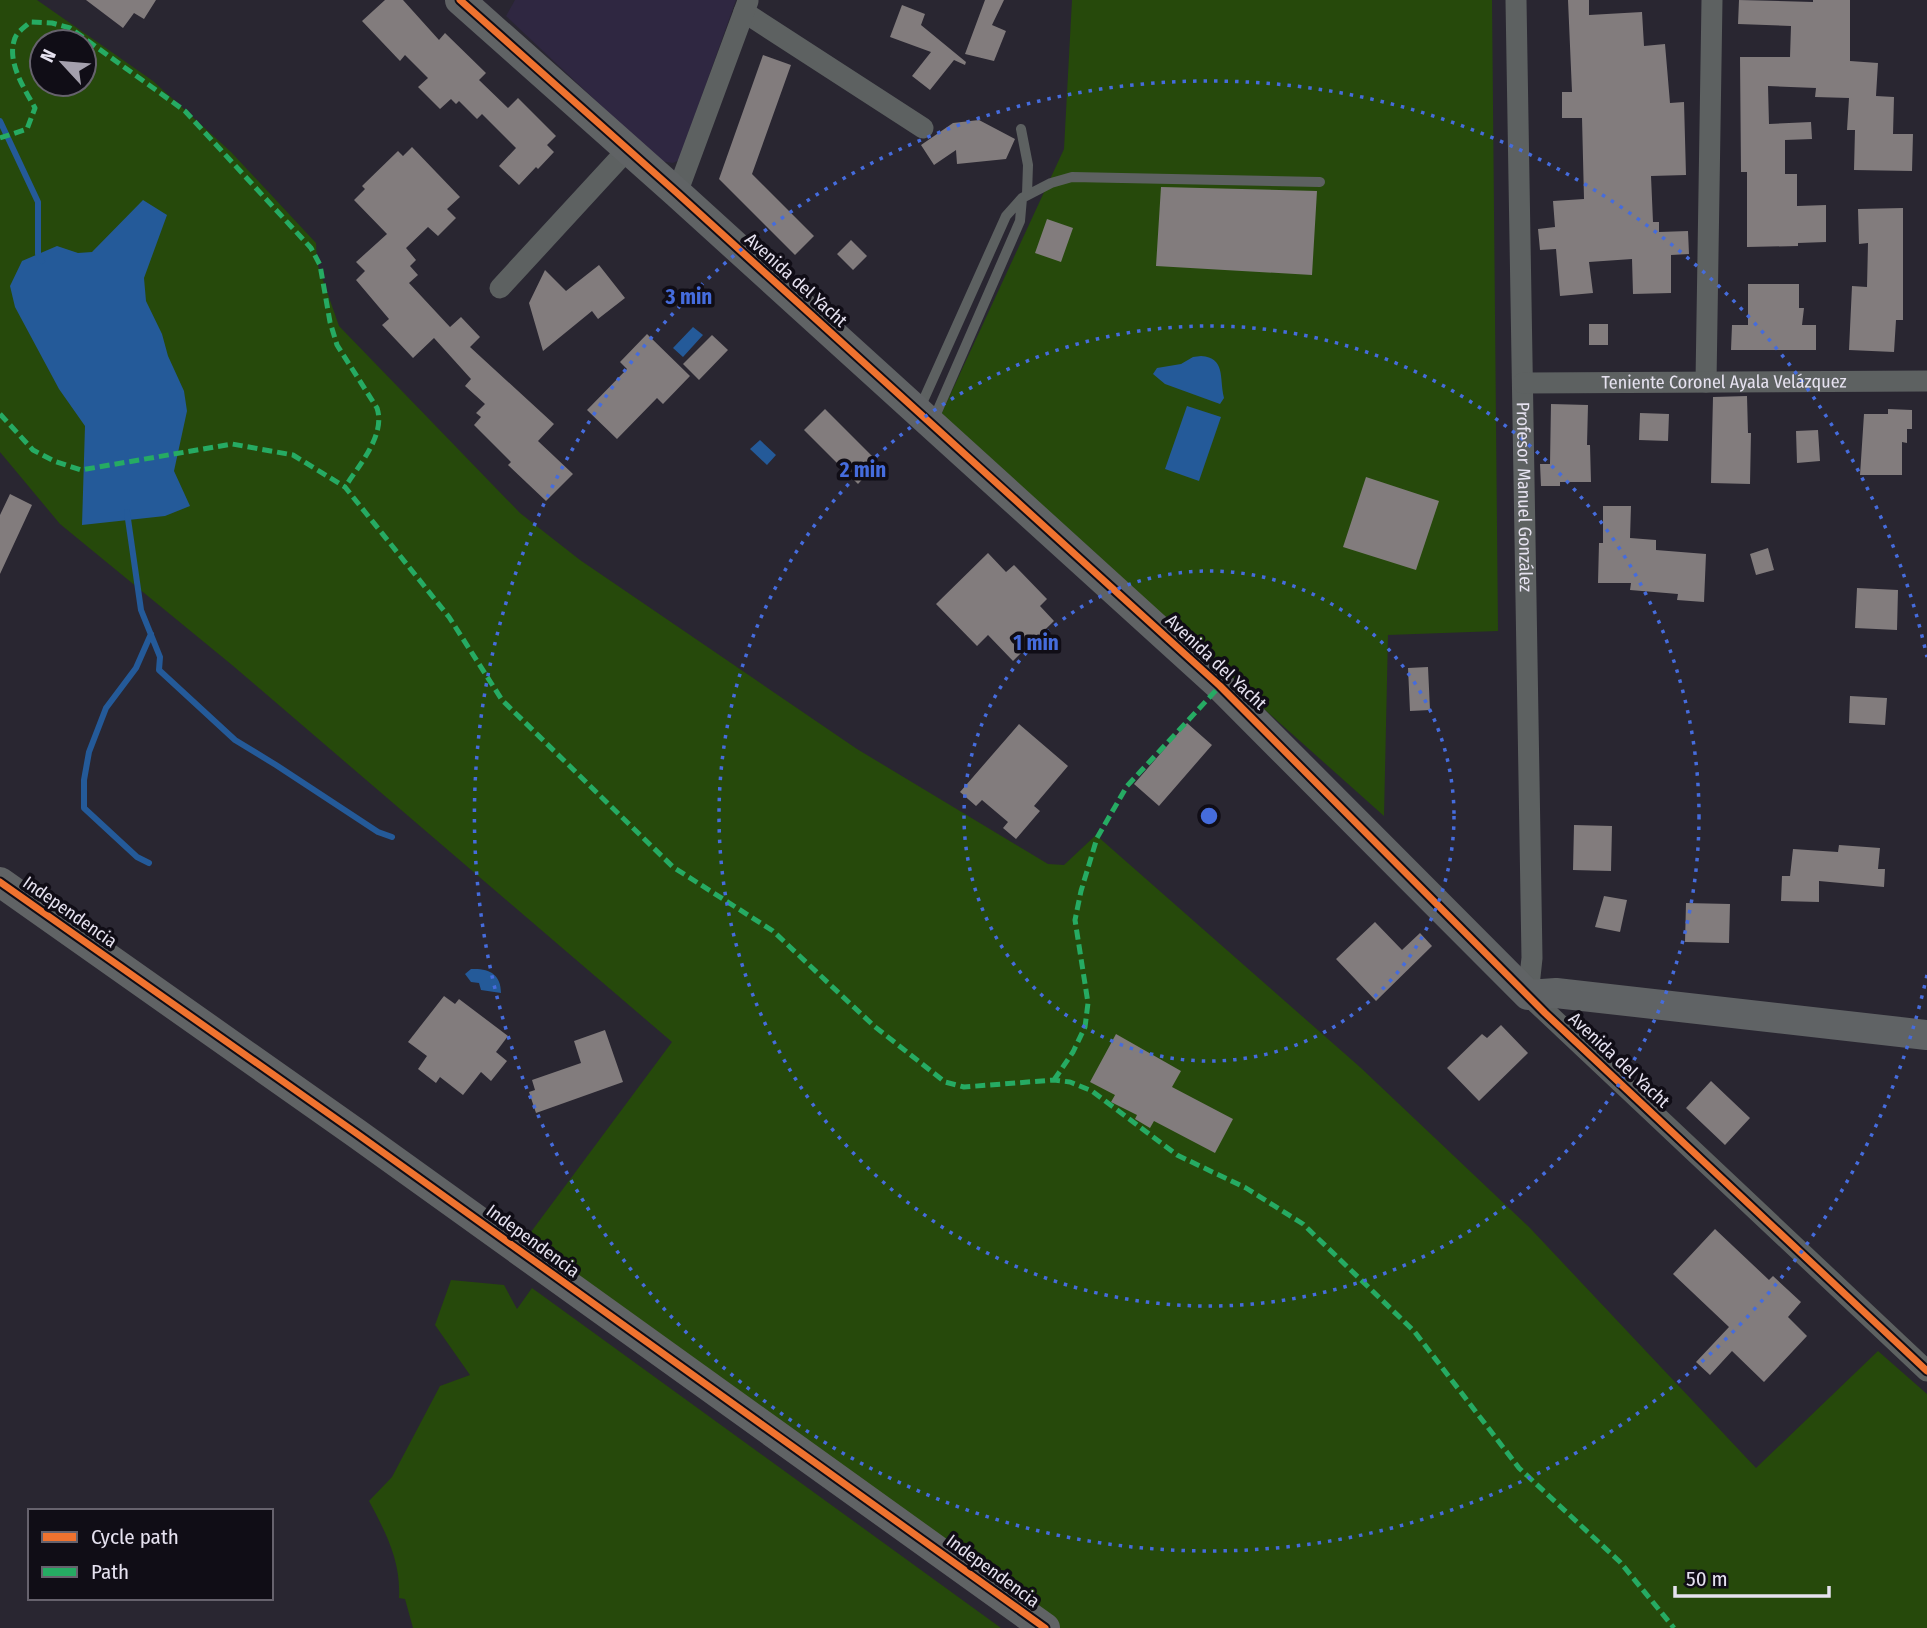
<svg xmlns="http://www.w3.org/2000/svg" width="1927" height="1628" font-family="'Fira Sans Condensed',sans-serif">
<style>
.built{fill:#2f2741}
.green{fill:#26490b;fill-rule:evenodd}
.water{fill:#245a99}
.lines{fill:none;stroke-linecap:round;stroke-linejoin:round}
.stream{stroke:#245a99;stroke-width:6}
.building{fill:#827c7d}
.lane{stroke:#5d6161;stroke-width:10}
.street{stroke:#5d6161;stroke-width:21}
.secondary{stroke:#606365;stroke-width:30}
.quiet{stroke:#26ab63;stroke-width:5;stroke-dasharray:10 5;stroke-linecap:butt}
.cycleway-casing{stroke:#100d16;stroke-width:11}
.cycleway{stroke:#ef722f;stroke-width:7}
.ring{fill:none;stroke:#456cdd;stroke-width:3.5;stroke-dasharray:3.5 7}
.labels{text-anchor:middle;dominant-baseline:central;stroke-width:7;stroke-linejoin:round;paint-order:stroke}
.street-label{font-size:18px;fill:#e6e2f0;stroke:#100d16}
.centre{fill:#456cdd;stroke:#100d16;stroke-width:3.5}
.ring-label{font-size:21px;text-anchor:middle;font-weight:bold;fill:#456cdd;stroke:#100d16;stroke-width:7;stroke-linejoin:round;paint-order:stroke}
</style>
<rect width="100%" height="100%" fill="#292631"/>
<path class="built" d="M 515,0 L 736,0 L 679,160 L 673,163 L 660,161 L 506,16 Z"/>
<path class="green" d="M 0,0 L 37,0 L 153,81 L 231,152 L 316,243 L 317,263 L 339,326 L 520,513 L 580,560 L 857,749 L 1048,864 L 1064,865 L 1096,835 L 1361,1068 L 1529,1227 L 1756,1468 L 1878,1351 L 1927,1394 L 1927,1628 L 1059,1628 L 525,1240 L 672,1042 L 232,665 L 60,524 L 0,452 ZM 42,42 L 84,42 L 84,84 L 42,84 Z
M 1072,0 L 1492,0 L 1498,631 L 1388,635 L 1384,816 L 939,419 L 1064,149 Z
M 451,1280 L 504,1285 L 517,1309 L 532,1288 L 1001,1628 L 413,1628 L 405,1599 L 399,1598 C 401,1561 386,1533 369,1501 L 392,1477 L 440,1386 L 470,1375 L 435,1325 Z"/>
<path class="water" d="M 143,200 L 167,215 L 144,278 L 146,301 L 162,334 L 168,356 L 184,391 L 187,411 L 174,471 L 190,506 L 165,516 L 82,525 L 85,426 L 59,389 L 15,307 L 10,286 L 22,261 L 57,246 L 78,253 L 92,252 Z
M 693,327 L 703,335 L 683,357 L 673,348 Z
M 1201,356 C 1226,358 1219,377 1224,398 L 1220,404 L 1165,384 L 1153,374 L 1157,368 L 1181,364 L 1193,357 Z
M 1187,406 L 1221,417 L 1199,481 L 1165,469 Z
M 760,440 L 776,455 L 767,465 L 750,449 Z
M 471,969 C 489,968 501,974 501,993 L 481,990 L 479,983 L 471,982 L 465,974 Z"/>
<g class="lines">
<path class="stream" d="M 0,121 L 38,202 L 38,254 L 42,261
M 127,512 L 141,610 L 160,657 L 159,670 L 235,740 L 276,765 L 378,832 L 392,837
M 149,863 L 137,857 L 84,808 L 84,780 L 89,752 L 106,708 L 136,668 L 151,634"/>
</g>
<path class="building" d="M 86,0 L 156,0 L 144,19 L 134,13 L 123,28 Z
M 385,0 L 403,0 L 439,40 L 445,33 L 486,73 L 479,80 L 508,108 L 518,98 L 556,136 L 547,145 L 554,152 L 538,169 L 536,167 L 519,185 L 499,166 L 516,148 L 482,114 L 477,119 L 459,101 L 456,104 L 451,99 L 440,109 L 418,87 L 428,78 L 405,55 L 400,61 L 362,21 Z
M 985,0 L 1004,0 L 992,25 L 1006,31 L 994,61 L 965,54 Z
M 1568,0 L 1589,0 L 1589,15 L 1642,12 L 1644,46 L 1665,44 L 1670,103 L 1684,102 L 1686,175 L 1651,176 L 1653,222 L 1659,222 L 1659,232 L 1688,231 L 1689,254 L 1671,255 L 1671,293 L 1633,294 L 1632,259 L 1589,262 L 1593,293 L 1560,296 L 1556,249 L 1540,250 L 1538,229 L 1555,227 L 1553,201 L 1584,199 L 1582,118 L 1562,118 L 1562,92 L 1572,92 Z
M 1739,0 L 1813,2 L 1813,0 L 1850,0 L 1850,61 L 1878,63 L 1876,96 L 1894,97 L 1893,134 L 1913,134 L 1912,171 L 1854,170 L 1855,130 L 1847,130 L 1849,98 L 1815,97 L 1816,88 L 1768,86 L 1769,124 L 1811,122 L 1812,139 L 1785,140 L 1785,174 L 1797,174 L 1797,206 L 1826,205 L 1826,242 L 1798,243 L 1798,246 L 1747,247 L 1747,172 L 1741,172 L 1740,57 L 1790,57 L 1791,26 L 1738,24 Z
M 902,5 L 925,14 L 921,25 L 966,62 L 965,65 L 954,60 L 930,90 L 912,76 L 931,52 L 890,37 Z
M 763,55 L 791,65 L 752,174 L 814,236 L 795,255 L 719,179 Z
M 979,120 L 1015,139 L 1006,159 L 957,164 L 956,150 L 934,165 L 921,145 L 953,123 Z
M 412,147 L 460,197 L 447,209 L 456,218 L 438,236 L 428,227 L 406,248 L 416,260 L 410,266 L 418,275 L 409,283 L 450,327 L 461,317 L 480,337 L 470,347 L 554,424 L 538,441 L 573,474 L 546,501 L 508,465 L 511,462 L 474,425 L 481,417 L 476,413 L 485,404 L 465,386 L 471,379 L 434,338 L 413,358 L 382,325 L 389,319 L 356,280 L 365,271 L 356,262 L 387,234 L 354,200 L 365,189 L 362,186 L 398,151 L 403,156 Z
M 1161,187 L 1317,191 L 1312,275 L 1156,266 Z
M 1903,208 L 1903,320 L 1896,320 L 1894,352 L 1849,350 L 1852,286 L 1867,287 L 1868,243 L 1859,244 L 1858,209 Z
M 1047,219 L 1073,228 L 1061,262 L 1035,253 Z
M 851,240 L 867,256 L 853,270 L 837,254 Z
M 599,265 L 625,298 L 598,319 L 592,311 L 543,351 L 529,303 L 545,270 L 566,291 Z
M 1748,284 L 1799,284 L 1799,308 L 1804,308 L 1802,325 L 1816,325 L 1816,350 L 1731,350 L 1732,325 L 1748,325 Z
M 1589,324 L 1608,324 L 1608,345 L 1589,345 Z
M 647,334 L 690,376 L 663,404 L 657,398 L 617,439 L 587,410 L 627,369 L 620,362 Z
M 712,335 L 728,350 L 699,380 L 683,364 Z
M 1747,396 L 1748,433 L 1751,433 L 1750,484 L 1711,483 L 1713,397 Z
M 1551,404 L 1588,405 L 1587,445 L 1590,445 L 1591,482 L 1560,482 L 1560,486 L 1541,486 L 1540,464 L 1550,464 Z
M 825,409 L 878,462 L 858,484 L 804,430 Z
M 1888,409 L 1912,410 L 1912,429 L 1907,429 L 1907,443 L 1902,442 L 1902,475 L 1860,475 L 1864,414 L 1888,414 Z
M 1640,413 L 1669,414 L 1668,441 L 1639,440 Z
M 1818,430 L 1820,461 L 1797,463 L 1796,431 Z
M 1366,477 L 1439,501 L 1416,570 L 1343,547 Z
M 10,494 L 32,505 L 0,574 L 0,515 Z
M 1603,506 L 1631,506 L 1630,538 L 1656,540 L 1656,550 L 1706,554 L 1704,602 L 1677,600 L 1678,594 L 1630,590 L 1631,583 L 1598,583 L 1599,543 L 1603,543 Z
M 1768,548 L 1774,570 L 1756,575 L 1750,554 Z
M 988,553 L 1006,572 L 1014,565 L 1047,599 L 1040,606 L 1054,621 L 1013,661 L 988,635 L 977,646 L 936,604 Z
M 1857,588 L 1898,590 L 1897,630 L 1855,628 Z
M 1428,667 L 1430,710 L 1410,711 L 1408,668 Z
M 1850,696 L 1887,698 L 1885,725 L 1849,723 Z
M 1187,723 L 1212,745 L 1159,806 L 1134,784 Z
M 1019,724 L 1068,766 L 1034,806 L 1040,811 L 1016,839 L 1003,828 L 1008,822 L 982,800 L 976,806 L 960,792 Z
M 1574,825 L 1612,826 L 1611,871 L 1573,870 Z
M 1839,845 L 1880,848 L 1878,869 L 1885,869 L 1884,887 L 1819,881 L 1819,902 L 1781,901 L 1782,876 L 1790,876 L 1793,849 L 1838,852 Z
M 1604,896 L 1627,900 L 1620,932 L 1595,927 Z
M 1686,903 L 1730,904 L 1729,943 L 1685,942 Z
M 1375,922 L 1402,950 L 1420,933 L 1432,946 L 1376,1001 L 1336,959 Z
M 444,996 L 455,1004 L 459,999 L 508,1036 L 496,1052 L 507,1061 L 491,1081 L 481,1072 L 463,1095 L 440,1077 L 436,1083 L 418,1069 L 427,1056 L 408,1042 Z
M 1501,1025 L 1528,1053 L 1479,1101 L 1447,1068 L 1482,1034 L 1487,1038 Z
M 605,1030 L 623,1082 L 536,1113 L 529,1092 L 535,1090 L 532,1080 L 581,1063 L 574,1041 Z
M 1116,1034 L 1181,1071 L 1172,1087 L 1233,1119 L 1215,1153 L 1154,1121 L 1150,1128 L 1135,1119 L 1137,1115 L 1111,1102 L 1115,1095 L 1090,1082 Z
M 1711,1081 L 1750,1118 L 1725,1145 L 1686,1108 Z
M 1715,1229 L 1769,1280 L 1773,1276 L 1801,1302 L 1788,1317 L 1807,1336 L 1764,1382 L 1732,1351 L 1710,1375 L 1696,1362 L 1729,1327 L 1673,1274 Z"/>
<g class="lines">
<path class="lane" d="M 1021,129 L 1028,165 L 1027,194
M 1022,198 L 1051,183 L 1072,177 L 1320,182
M 919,410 L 1006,216 L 1022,198 L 1020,221 L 933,421"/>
<g class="street">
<path id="s1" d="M 1516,0 L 1532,958 L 1528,995 L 1927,1371"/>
<path d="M 744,12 L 923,128"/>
<path d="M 677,193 L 748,1"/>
<path d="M 500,288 L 628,149"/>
<path d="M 1706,382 L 1712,0"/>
<path id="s2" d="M 1523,383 L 1927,381"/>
</g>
<path class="secondary" d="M 460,0 L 677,193 L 1220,686 L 1528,995 L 1556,993 L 1927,1035
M 0,882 L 356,1133 L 1045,1628"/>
<path class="quiet" d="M 0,138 L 27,129 L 35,108 C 24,88 6,61 15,38 C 17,32 25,27 30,22 L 52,23 L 70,28 L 185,111 L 311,248 L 320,265 L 330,322 L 337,345 L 377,408 C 386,435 359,465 345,487
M 0,414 L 33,450 L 54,461 L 81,470 L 232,444 L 293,455 L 345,487 L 449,617 L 502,700 L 673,867 L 773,931 L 874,1026 L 945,1082 L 964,1087 L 1054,1080 L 1070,1082 L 1092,1091 L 1177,1155 L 1246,1188 L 1303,1224 L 1414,1331 L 1519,1468 L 1620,1562 L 1674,1628
M 1054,1080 L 1073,1052 L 1085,1027 L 1088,1003 L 1075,920 L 1081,891 L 1097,838 L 1127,786 L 1220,686"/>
<g class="cycleway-casing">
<path id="cycleway" d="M 460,0 L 677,193 L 1220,686 L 1545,1013 L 1927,1371
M 0,882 L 356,1133 L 1045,1628"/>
</g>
<use href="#cycleway" class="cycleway"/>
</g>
<g class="ring">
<circle cx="1209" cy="816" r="245"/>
<circle cx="1209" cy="816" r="490"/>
<path d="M1927 975A735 735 0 1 1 1927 657"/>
</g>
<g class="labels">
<g class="street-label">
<text transform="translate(796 280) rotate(42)">Avenida del Yacht</text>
<text stroke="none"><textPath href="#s2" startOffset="201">Teniente Coronel Ayala Velázquez</textPath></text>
<text stroke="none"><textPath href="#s1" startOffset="497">Profesor Manuel González</textPath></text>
<text transform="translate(1216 662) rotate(43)">Avenida del Yacht</text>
<text transform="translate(70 912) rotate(35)">Independencia</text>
<text transform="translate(1619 1060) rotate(43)">Avenida del Yacht</text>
<text transform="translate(533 1241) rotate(36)">Independencia</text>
<text transform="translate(993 1571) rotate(36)">Independencia</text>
</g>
</g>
<circle cx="1209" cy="816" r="10" class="centre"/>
<g class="ring-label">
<text x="689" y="304">3 min</text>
<text x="863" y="477">2 min</text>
<text x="1036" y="650">1 min</text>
</g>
<rect x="28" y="1509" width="245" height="91" fill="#100d16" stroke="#66626d" stroke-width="2"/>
<rect x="42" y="1532" width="35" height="10" fill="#ef722f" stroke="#66626d" stroke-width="2"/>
<text x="91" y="1544" font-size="21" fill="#e6e2f0">Cycle path</text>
<rect x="42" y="1567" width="35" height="10" fill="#26ab63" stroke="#66626d" stroke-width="2"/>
<text x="91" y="1579" font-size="21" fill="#e6e2f0">Path</text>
<g transform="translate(63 63) rotate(296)"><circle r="33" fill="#100d16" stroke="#66626d" stroke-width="2"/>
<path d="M0-5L12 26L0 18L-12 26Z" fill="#a4a0ad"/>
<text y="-10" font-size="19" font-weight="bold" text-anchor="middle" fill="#e6e2f0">N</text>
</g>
<path d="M1675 1586v10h154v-10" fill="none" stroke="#e6e2f0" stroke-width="3.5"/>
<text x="1686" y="1586" font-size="21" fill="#e6e2f0" stroke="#100d16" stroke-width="5" paint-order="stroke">50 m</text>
</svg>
